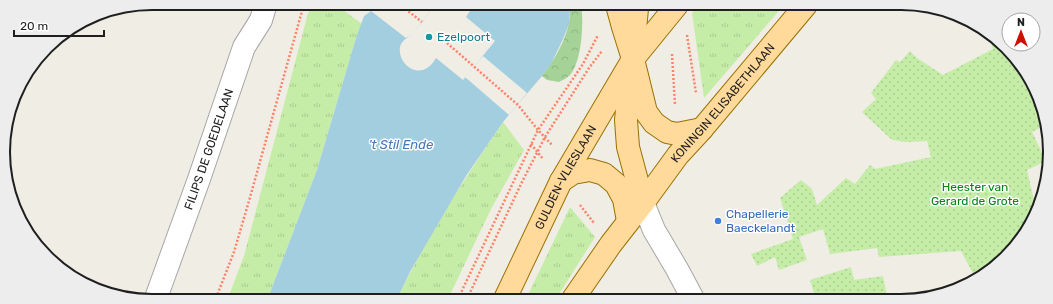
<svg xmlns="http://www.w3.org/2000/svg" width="1053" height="304" font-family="Rubik,sans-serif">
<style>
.grass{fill:url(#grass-tufts)}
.forest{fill:url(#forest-crowns)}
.garden{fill:url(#garden-dots)}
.water{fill:#a3cee0}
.pier{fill:#f0ede5}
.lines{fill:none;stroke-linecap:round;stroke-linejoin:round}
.minor-casing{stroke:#a6a6a6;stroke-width:24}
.major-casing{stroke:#9a7100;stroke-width:24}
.path{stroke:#ff8167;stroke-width:2.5;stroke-dasharray:2 2;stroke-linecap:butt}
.minor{stroke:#fff;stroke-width:22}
.major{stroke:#ffda9b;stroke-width:22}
.culture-dot{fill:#0f9aa8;stroke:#fff;stroke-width:1.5}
.shop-dot{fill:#3f7fe0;stroke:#fff;stroke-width:1.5}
.labels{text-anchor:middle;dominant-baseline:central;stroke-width:3;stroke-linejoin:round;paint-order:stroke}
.culture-label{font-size:12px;fill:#0d838f;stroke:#fff;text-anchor:start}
.street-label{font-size:12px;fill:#1f1f1f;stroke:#fff}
.park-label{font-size:12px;fill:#058518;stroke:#fff}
.shop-label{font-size:12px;fill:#366cbe;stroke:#fff;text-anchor:start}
.water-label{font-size:13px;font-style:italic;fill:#4576b5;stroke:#fff}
.rim{fill:none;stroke:#1f1f1f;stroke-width:2}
</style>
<defs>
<pattern id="grass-tufts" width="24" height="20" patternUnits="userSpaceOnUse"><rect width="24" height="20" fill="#c5eda8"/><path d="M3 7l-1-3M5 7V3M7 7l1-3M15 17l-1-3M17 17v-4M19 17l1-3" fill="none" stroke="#a9cb90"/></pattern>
<pattern id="forest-crowns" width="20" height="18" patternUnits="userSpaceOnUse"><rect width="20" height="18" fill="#a4d297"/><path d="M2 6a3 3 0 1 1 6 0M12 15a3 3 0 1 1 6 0" fill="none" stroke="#8db482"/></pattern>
<pattern id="garden-dots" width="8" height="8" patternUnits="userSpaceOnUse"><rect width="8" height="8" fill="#c5eda8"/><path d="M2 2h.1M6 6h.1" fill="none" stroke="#a9cb90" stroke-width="1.8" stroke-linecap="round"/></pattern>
</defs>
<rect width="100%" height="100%" fill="#f0ede5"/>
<path class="grass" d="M 312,4 L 335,4 L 362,24 L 356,38 L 317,170 L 268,298 L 228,298 L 244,256 L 307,17 Z
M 701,5 L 784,5 L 704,98 L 692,13 Z
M 503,122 L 524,150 L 491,209 L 448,299 L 397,299 C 427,237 464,179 503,122 Z
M 570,207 L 595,237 L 556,299 L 526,299 Z"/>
<path class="forest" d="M 569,5 L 581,5 C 584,21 582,62 570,75 C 567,78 563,80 559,82 L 547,80 L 542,76 C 556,58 574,28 569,5 Z"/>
<path class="garden" d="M 986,30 L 1025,69 L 1037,98 L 1032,100 L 1040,115 L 1043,114 L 1047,123 L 1047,124 L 1032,132 L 1046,161 L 1027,170 L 1033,196 L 1037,208 L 1030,226 L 999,264 L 976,279 L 961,251 L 879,257 L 877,248 L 830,254 L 823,229 L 799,237 L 807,260 L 779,270 L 775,257 L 757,266 L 751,254 L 793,239 L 780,198 L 801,180 L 812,189 L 817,205 L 846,178 L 855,184 L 870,165 L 875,169 L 931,157 L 927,141 L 906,142 L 892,140 L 862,112 L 876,99 L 871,93 L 896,60 L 900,62 L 910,51 L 917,58 L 943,75 L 993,49 Z
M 851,267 L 854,280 L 883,276 L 888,300 L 816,300 L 810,280 Z"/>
<path class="water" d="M 376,4 L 433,4 L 433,7 C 427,15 421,24 414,32 C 409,38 402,39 400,47 C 398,60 410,73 423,70 C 429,68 433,63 436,58 L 463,80 L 495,41 L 466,17 L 470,11 L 470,4 L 569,5 L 570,8 L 569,24 L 563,39 L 551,64 L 542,76 L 503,122 L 466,176 L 410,272 L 397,299 L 268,298 L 317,170 L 356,38 L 364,16 L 371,11 Z"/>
<path class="pier" d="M 376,4 L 433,4 L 433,7 L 413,34 L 406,38 L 371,11 Z
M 483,56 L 527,93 L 509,115 L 465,77 Z"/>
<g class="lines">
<g class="minor-casing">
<g id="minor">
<path d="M 643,203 L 654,230 L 677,269 L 693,299"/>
<path id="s1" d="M 156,298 L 199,179 L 244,47 L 261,20 L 266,3"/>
</g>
</g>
<g class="major-casing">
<g id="major">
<path d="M 617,5 L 623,27 L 633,59 L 646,112 L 654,123 L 667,132 L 677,134 L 702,129"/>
<path d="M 636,5 L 637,9 L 626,120 L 628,147 L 643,203"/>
<path d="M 561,181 L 573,173 L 590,170 L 604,174 L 616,184 L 624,199 L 628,221"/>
<path id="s2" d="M 505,299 L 561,181 L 633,59 L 677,5"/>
<path id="s3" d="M 573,299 L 611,244 L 643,203 L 678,155 L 702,129 L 806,5"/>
</g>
</g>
<path class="path" d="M 399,4 L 422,22
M 687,35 L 696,93
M 447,43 L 518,105 L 538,130 L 552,145
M 672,54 L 675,105
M 531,144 L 543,159
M 580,205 L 594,223
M 216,298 L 234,252 L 249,201 L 304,4
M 458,299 L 538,130 L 583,64 L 598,35
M 467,299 L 521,184 L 545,137 L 589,68 L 602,51"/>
<use href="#minor" class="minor"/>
<use href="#major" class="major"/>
</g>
<circle class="culture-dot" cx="429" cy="37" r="4"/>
<circle class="shop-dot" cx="718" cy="221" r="4"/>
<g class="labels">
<g class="culture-label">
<text x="437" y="37">Ezelpoort</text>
</g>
<g class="street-label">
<text stroke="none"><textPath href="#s3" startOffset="247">KONINGIN ELISABETHLAAN</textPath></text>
<text stroke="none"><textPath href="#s1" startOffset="158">FILIPS DE GOEDELAAN</textPath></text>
<text stroke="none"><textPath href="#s2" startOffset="136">GULDEN-VLIESLAAN</textPath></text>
</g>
<g class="park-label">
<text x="975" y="187">Heester van<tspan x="975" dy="14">Gerard de Grote</tspan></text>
</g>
<g class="shop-label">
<text x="726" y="214">Chapellerie<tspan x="726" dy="14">Baeckelandt</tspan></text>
</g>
<g class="water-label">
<text x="401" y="144">'t Stil Ende</text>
</g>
</g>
<path d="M0 0H1053V304H0ZM152 10H901A142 142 0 0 1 1043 152V152A142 142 0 0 1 901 294H152A142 142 0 0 1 10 152V152A142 142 0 0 1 152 10Z" fill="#ededed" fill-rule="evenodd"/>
<path class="rim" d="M152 10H901A142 142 0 0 1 1043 152V152A142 142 0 0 1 901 294H152A142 142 0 0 1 10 152V152A142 142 0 0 1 152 10Z"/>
<g transform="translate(1021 32)"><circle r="19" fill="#ffffff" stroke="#a5a5a5"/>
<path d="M0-3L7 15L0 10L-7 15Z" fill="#ce0e00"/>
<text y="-6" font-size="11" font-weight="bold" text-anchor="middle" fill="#1f1f1f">N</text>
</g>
<path d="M14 30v6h90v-6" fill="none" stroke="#1f1f1f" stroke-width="2"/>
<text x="20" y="30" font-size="12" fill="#1f1f1f" stroke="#ffffff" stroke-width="3" paint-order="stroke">20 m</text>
</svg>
